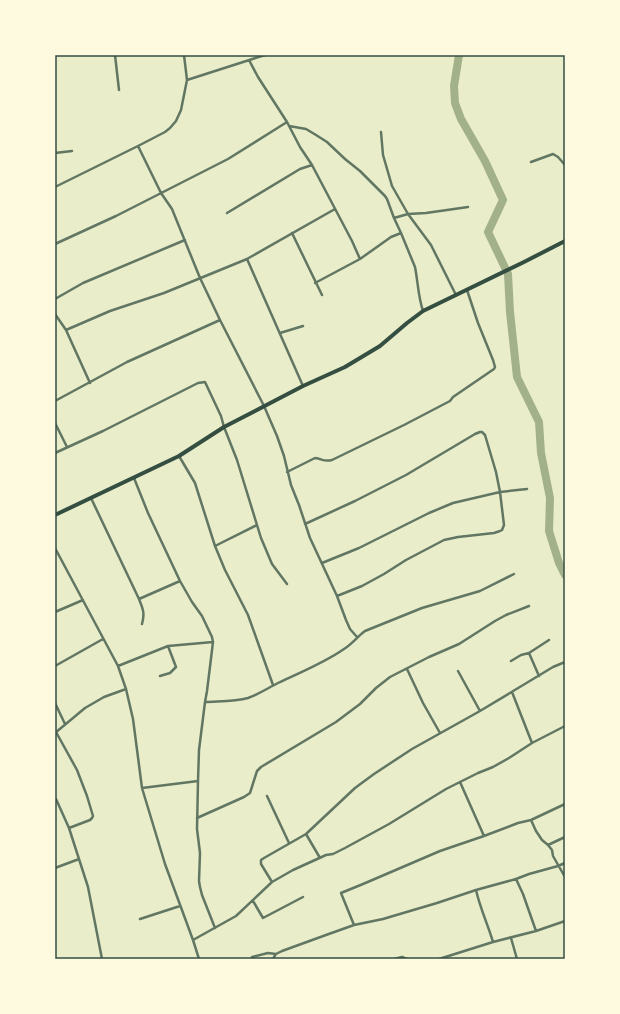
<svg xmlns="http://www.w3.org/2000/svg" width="620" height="1014" font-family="'DejaVu Sans',sans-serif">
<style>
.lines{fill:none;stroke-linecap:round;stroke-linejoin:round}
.river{stroke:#a3b18a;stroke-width:8}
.minor{stroke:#617663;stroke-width:2.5}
.primary{stroke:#344e41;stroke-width:4}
.neatline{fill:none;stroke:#344e41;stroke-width:1.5}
</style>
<rect width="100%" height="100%" fill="#e9edc9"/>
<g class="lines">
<path class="river" d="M 459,55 L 454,86 L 455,103 L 461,119 L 485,161 L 503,200 L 488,232 L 508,274 L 510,312 L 517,377 L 539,422 L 541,453 L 550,498 L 549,531 L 559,563 L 565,575"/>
<path class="minor" d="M 115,55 L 119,90
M 249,60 L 258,77 L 287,122 L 300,147 L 312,165 L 352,241 L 360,259
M 187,80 L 265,55
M 289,126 L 306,129 L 316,135 L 327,142 L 345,159 L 360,171 L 385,196 L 387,199 L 394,218 L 401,233 L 415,267 C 418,282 418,296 423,311
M 381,132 L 383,155 L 392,186 L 408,214 L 431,245 L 456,295
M 138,146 L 161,193 L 172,209 L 200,278 L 220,320 L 264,406 L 277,436 L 284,456 L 291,485 L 299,505 L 310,538 L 337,596 L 346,620 L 350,629 L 357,637
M 55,153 L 72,151
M 531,162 L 553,154 L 558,157 L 565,165
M 55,187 L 138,146 L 165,132 L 170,128 L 176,121 L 181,110 L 187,80 L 184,55
M 227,213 L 300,169 L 312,165
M 394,218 L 408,214 L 426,213 L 468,207
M 292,233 L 322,295
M 55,244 L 116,216 L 228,159 L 287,122
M 247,259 L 303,386
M 315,283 L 360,259 L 391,237 L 401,233
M 55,299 L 83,283 L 185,240
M 55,314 L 66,330 L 90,383
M 66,330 L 110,311 L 164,293 L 247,259 L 335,209
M 280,333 L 303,326
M 55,401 L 127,362 L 220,320
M 55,423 L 67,447
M 55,453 L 103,431 L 198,383 L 205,382 L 221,416 L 224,427 L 237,460 L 261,538 L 272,564 L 287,584
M 179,456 L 195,483 L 215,546 L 225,570 L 248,615 L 273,685
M 287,472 L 315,458 C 323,459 323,462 332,460 L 404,425 L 450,401 L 453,397 L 494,369 L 495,367 L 493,360 L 478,323 L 467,290
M 134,478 L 148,513 L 180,581 L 192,602 L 202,616 L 212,637 L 213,642 L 207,691 L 205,702 L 199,750 L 198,781 L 197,829 L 200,853 L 199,881 L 200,887 L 202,895 L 215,928
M 91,498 L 139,599 C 143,609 145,613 142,624
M 305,524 L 355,501 L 406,475 L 475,434 L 480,432 L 482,432 L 485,435 L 496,472 L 500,492 L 504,525 L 502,530 L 500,531 L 494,533 L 458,537 L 444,540 L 406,560 L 384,574 L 362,586 L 337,596
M 215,546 L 257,525
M 55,548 L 118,666 L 126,689 L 133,719 L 142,788 L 165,864 L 193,940 L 199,959
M 322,563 L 359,548 L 429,513 L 453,503 L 500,492 L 527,489
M 139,599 L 180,581
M 55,612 L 83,600
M 529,653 L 539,676
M 511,661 L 521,655 L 529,653 L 549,640
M 55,666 L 103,639
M 118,666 L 168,646 L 213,642
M 407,669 L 423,703 L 440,733
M 458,671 L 480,711
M 160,676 L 170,673 L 176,667 L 168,646
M 512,692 L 532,743
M 205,702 C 219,701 234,702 248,698 C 259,694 268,688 278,683 C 301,672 324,663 344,649 C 352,644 357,637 365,631 L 422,608 L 480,591 L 514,574
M 55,703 L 65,724
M 56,732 L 77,770 L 87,796 L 93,816 L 92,818 L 90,820 L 69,828
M 55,733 L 85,708 L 104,697 L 126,689
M 460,782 L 484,836
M 142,788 L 198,781
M 267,796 L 289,843
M 56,799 L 69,828 L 88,887 L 102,959
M 197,818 L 244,797 L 250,793 L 257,771 L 261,767 L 336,722 L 360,704 L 376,688 L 390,677 L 429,657 L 459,644 L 495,621 L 506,615 L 529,606
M 531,820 L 536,831 L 542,840 L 548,845 L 552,850 L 553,856 L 565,877
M 306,834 L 320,858
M 548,845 L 565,837
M 55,868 L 79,859
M 516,879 L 523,894 L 536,931
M 272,882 L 261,864 L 261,860 L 264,858 L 306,834 L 355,788 L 374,774 L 412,749 L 480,711 L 553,667 L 565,662
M 476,890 C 480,908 488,925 493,942
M 253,901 L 263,918 L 303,897
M 140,919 L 180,906
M 354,925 L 341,893 L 363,884 L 440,851 L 484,836 L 518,823 L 531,820 L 565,804
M 511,938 L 517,959
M 193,940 L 236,916 L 272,882 L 293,870 L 326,855 L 333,854 L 345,848 L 389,824 L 446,789 L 478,773 L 493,767 L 509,758 L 532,743 L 565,726
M 252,957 L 268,953 L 276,954
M 274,959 L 274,957 L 276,954 L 282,951 L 326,935 L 354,925 L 383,919 L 437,903 L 476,890 L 516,879 L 529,874 L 558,866 L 565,863
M 394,959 L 402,957 L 407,959
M 439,959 L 493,942 L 536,931 L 565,921"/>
<path class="primary" d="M 55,515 L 179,456 L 224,427 L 303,386 L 345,367 L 380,346 L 407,323 L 423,311 L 524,262 L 565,241"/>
</g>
<rect width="620" height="1014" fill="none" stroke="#fefae0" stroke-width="112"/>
<rect x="56" y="56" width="508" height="902" class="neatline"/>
</svg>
